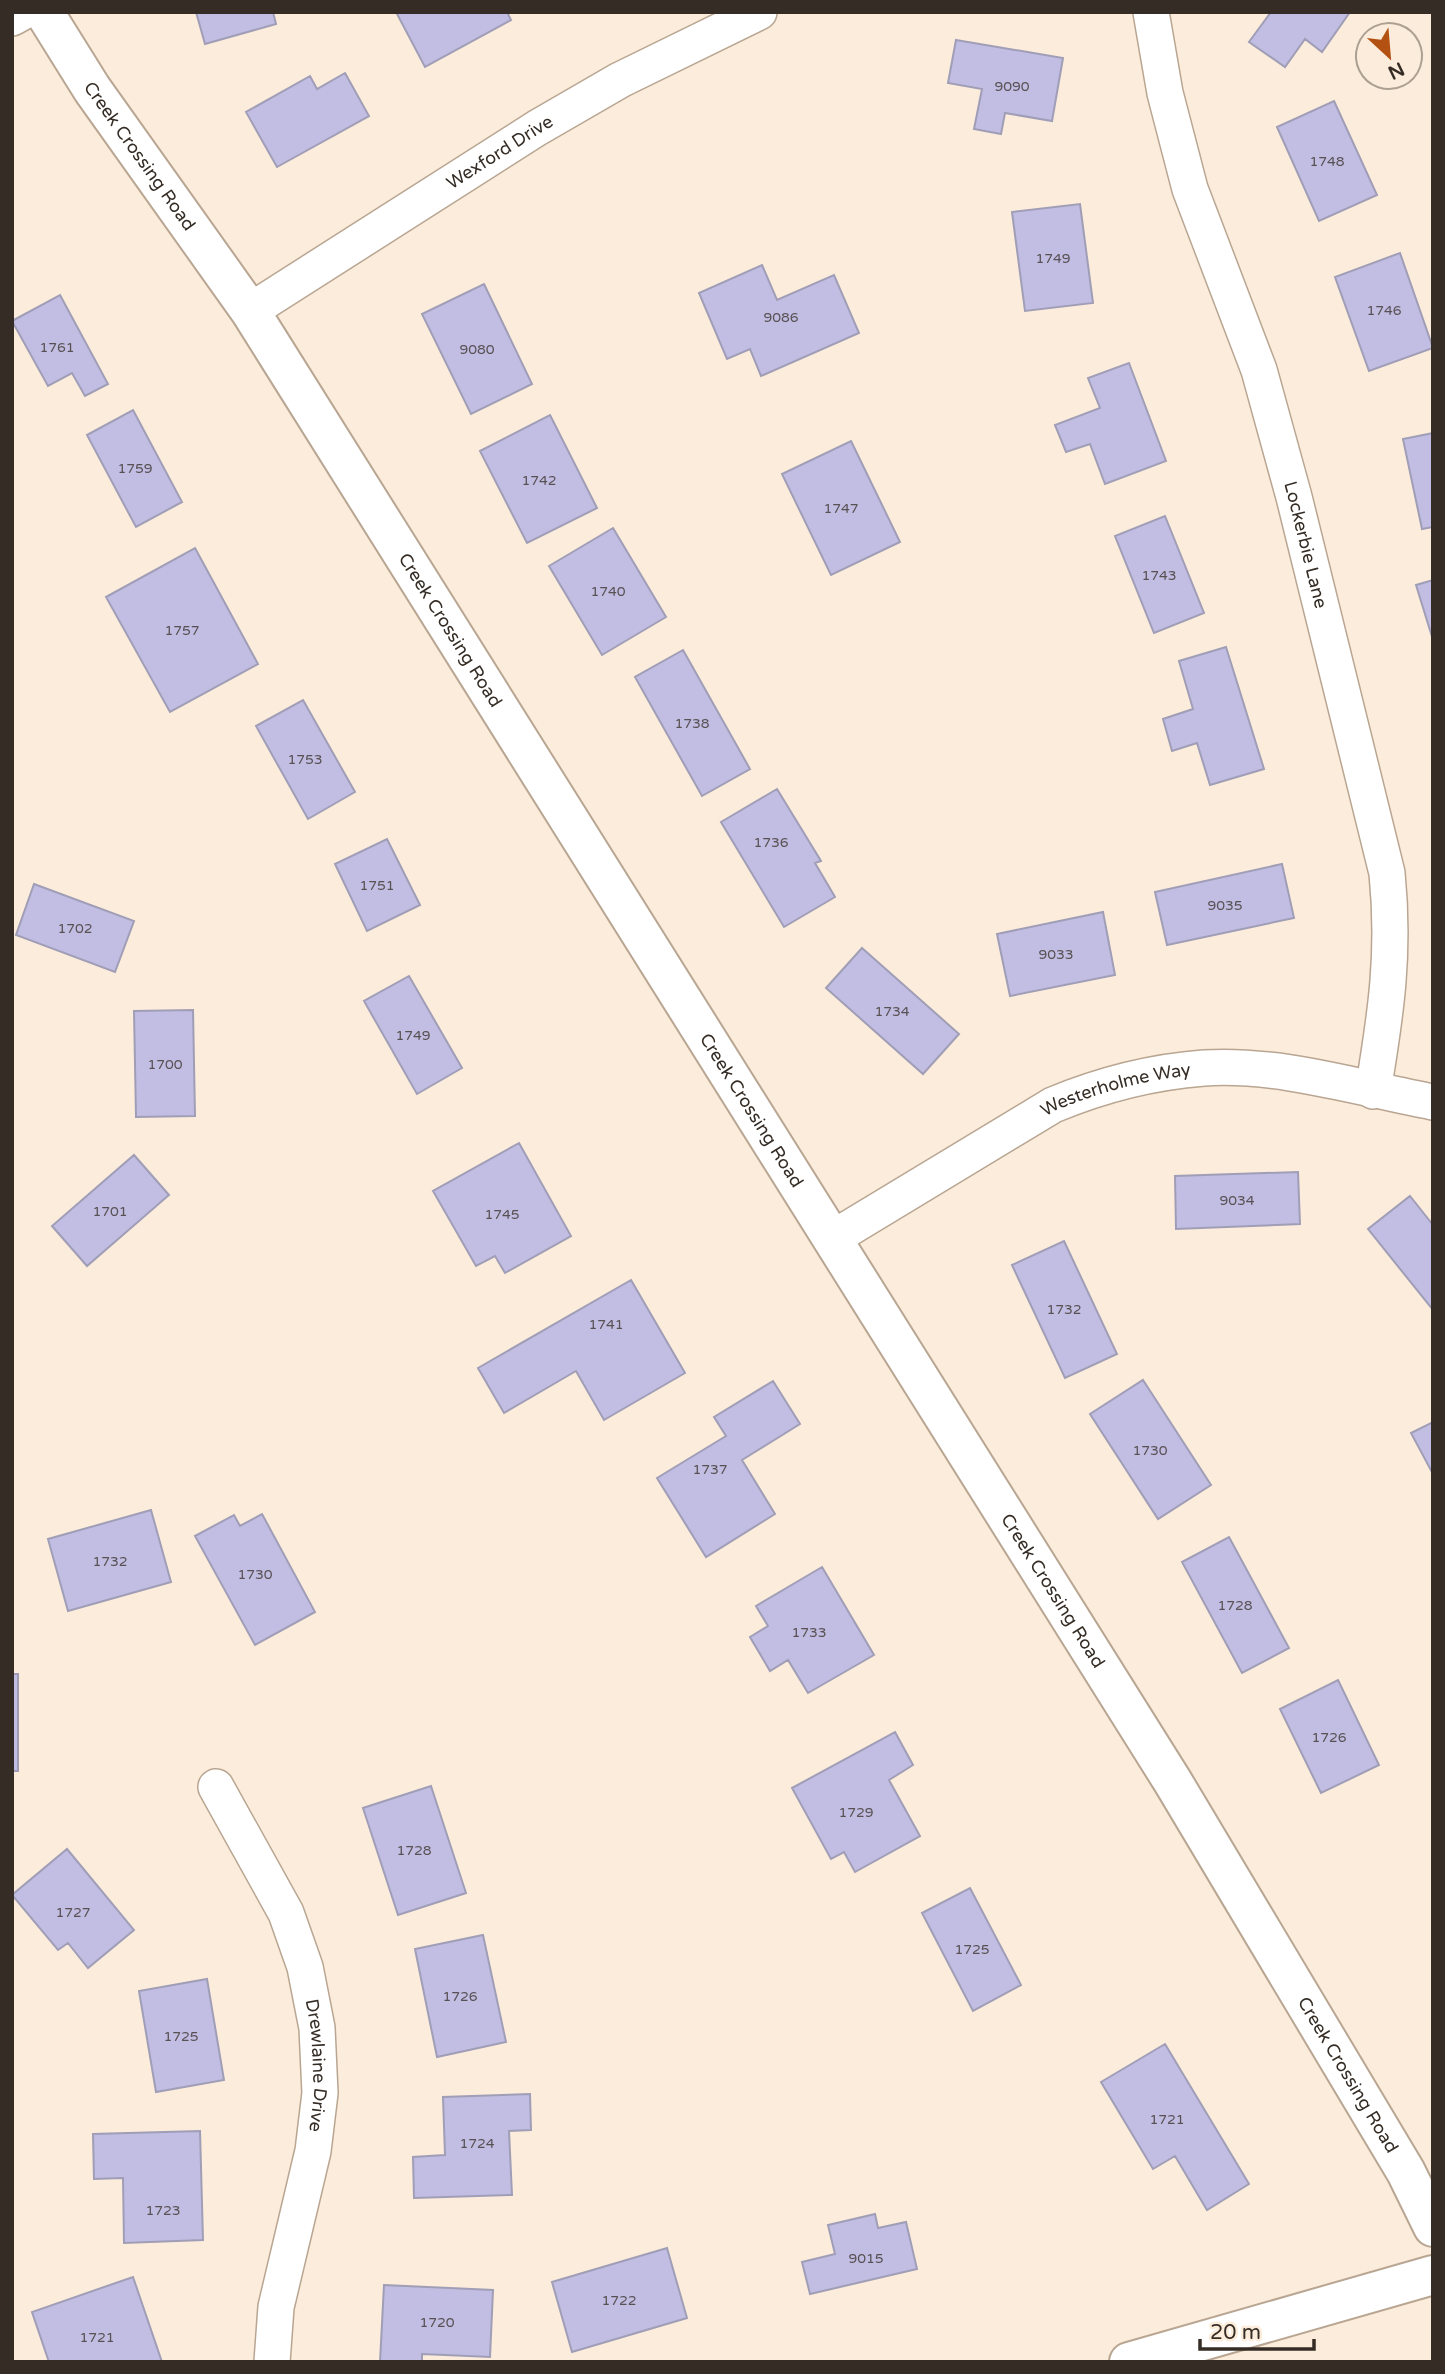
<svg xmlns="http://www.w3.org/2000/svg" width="1445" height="2374" font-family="'Varela Round',sans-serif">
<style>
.building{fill:#c2bde2;stroke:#a09eb7;stroke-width:2}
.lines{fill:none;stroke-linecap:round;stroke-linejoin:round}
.street-casing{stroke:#b9a692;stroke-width:38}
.secondary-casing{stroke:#b9a692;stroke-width:42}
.street{stroke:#fff;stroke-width:35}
.secondary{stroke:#fff;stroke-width:38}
.labels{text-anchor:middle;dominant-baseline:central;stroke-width:5;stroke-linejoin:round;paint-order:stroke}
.number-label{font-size:14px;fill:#585154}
.street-label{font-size:18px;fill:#352d25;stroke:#fcecdb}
</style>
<rect width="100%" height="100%" fill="#fcecdb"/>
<path class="building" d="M 196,12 L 273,12 L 276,24 L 205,44 Z
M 396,12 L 507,12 L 511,20 L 425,67 Z
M 1271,12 L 1350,12 L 1322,52 L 1305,39 L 1285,67 L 1249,42 Z
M 956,40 L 1063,58 L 1052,121 L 1005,113 L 1001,134 L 974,129 L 982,89 L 948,83 Z
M 345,73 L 369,116 L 277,167 L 246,112 L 310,76 L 317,89 Z
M 1334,101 L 1377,195 L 1319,221 L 1277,127 Z
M 1080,204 L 1093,303 L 1025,311 L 1012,212 Z
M 1400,253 L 1433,348 L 1369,371 L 1335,277 Z
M 762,265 L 777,300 L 834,275 L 859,333 L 761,376 L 750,349 L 727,359 L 699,293 Z
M 484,284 L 532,384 L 471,414 L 422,314 Z
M 60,295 L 108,384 L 85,396 L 72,373 L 48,386 L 12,321 Z
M 1129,363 L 1166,461 L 1105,484 L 1090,444 L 1066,452 L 1055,425 L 1100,408 L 1088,378 Z
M 133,410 L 182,502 L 136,527 L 87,435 Z
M 550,415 L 597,508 L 527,543 L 480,451 Z
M 1433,433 L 1433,527 L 1422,529 L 1403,439 Z
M 851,441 L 900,542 L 831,575 L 782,474 Z
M 1165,516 L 1204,613 L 1154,633 L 1115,536 Z
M 613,528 L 666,617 L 602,655 L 549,566 Z
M 195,548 L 258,664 L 170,712 L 106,597 Z
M 1433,580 L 1433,640 L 1416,585 Z
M 1226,647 L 1264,769 L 1210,785 L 1197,743 L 1172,751 L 1163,719 L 1193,709 L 1179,661 Z
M 683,650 L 750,769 L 702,796 L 635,677 Z
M 303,700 L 355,792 L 308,819 L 256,726 Z
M 777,789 L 821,861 L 815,863 L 835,897 L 784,927 L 721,822 Z
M 387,839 L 420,905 L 367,931 L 335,864 Z
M 1282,864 L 1294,918 L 1167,945 L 1155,892 Z
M 34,884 L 134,921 L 115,972 L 16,935 Z
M 1103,912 L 1115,975 L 1010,996 L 997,934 Z
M 862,948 L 959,1034 L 923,1074 L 826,988 Z
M 409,976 L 462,1068 L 417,1094 L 364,1001 Z
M 193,1010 L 195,1116 L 136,1117 L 134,1011 Z
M 519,1143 L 571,1236 L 505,1273 L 495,1256 L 476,1266 L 433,1191 Z
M 134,1155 L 169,1195 L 87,1266 L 52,1226 Z
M 1298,1172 L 1300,1224 L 1176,1229 L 1175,1176 Z
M 1410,1196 L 1433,1225 L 1433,1310 L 1368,1229 Z
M 1064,1241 L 1117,1354 L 1065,1378 L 1012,1265 Z
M 631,1280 L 685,1373 L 604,1420 L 576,1371 L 504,1413 L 478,1368 Z
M 1143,1380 L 1211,1485 L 1158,1519 L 1090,1414 Z
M 773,1381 L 800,1424 L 742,1460 L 775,1514 L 706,1557 L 657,1478 L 726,1436 L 714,1417 Z
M 1433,1422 L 1433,1474 L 1411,1433 Z
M 151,1510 L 171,1582 L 68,1611 L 48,1539 Z
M 262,1514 L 315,1612 L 255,1645 L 195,1536 L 234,1515 L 240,1526 Z
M 1229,1537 L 1289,1648 L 1242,1673 L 1182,1562 Z
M 822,1567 L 874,1655 L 808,1693 L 788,1660 L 770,1671 L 750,1637 L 768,1626 L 756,1606 Z
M 12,1674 L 18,1674 L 18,1771 L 12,1771 Z
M 1338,1680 L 1379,1765 L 1321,1793 L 1280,1709 Z
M 895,1732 L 913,1765 L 889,1780 L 920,1836 L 855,1872 L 844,1852 L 831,1859 L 792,1788 Z
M 431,1786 L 466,1893 L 398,1915 L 363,1808 Z
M 67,1849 L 134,1930 L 88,1968 L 68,1943 L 58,1950 L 12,1895 Z
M 970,1888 L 1021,1985 L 973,2011 L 922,1913 Z
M 483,1935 L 506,2042 L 437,2057 L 415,1949 Z
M 207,1979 L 224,2080 L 156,2092 L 139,1991 Z
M 1165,2044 L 1249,2184 L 1207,2210 L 1175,2156 L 1153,2169 L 1101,2082 Z
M 530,2094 L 531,2130 L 509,2131 L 512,2195 L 414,2198 L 413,2157 L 445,2155 L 443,2097 Z
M 200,2131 L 203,2240 L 124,2243 L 123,2178 L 94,2179 L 93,2134 Z
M 875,2214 L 878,2228 L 906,2222 L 917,2269 L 810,2294 L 802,2262 L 835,2254 L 828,2225 Z
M 667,2248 L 687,2318 L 572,2352 L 552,2282 Z
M 133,2277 L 162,2362 L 49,2362 L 32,2312 Z
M 384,2285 L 493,2290 L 490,2357 L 422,2354 L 422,2362 L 380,2362 Z"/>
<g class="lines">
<g class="street-casing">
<g id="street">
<path id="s1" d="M 1151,12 L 1165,93 L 1190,189 L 1259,370 L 1294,497 L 1387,873 C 1395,953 1386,1013 1373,1091"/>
<path d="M 12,18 L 23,12"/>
<path id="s2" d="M 250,311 L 537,128 L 620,80 L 759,12"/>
<path id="s3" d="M 833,1238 L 1053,1105 C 1101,1085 1151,1072 1204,1068 C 1279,1063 1359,1088 1433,1102"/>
<path id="s4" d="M 216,1787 L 286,1913 L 305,1967 L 317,2028 L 320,2093 L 313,2151 L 276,2307 L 272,2362"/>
</g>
</g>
<g class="secondary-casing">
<g id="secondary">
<path id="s5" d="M 44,12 L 92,89 L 250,311 L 1173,1782 L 1406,2172 L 1433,2227"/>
<path d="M 1129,2362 L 1433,2275"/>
</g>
</g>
<use href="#street" class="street"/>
<use href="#secondary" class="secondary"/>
</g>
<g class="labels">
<g class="number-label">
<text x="1012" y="86">9090</text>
<text x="1327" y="161">1748</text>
<text x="1053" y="258">1749</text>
<text x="1384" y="310">1746</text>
<text x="781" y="317">9086</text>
<text x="57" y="347">1761</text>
<text x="477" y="349">9080</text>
<text x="135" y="468">1759</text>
<text x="539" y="480">1742</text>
<text x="841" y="508">1747</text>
<text x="1159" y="575">1743</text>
<text x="608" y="591">1740</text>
<text x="182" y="630">1757</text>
<text x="692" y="723">1738</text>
<text x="305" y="759">1753</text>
<text x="771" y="842">1736</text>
<text x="377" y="885">1751</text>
<text x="1225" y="905">9035</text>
<text x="75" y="928">1702</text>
<text x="1056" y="954">9033</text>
<text x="892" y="1011">1734</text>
<text x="413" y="1035">1749</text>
<text x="165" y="1064">1700</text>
<text x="1237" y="1200">9034</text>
<text x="110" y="1211">1701</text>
<text x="502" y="1214">1745</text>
<text x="1064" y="1309">1732</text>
<text x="606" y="1324">1741</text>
<text x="1150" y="1450">1730</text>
<text x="710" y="1469">1737</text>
<text x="110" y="1561">1732</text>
<text x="255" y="1574">1730</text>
<text x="1235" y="1605">1728</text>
<text x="809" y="1632">1733</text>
<text x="1329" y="1737">1726</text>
<text x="856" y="1812">1729</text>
<text x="414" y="1850">1728</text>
<text x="73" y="1912">1727</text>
<text x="972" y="1949">1725</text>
<text x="460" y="1996">1726</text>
<text x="181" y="2036">1725</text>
<text x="1167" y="2119">1721</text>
<text x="477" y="2143">1724</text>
<text x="163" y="2210">1723</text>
<text x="866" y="2258">9015</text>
<text x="619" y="2300">1722</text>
<text x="437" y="2322">1720</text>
<text x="97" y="2337">1721</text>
</g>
<g class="street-label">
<text stroke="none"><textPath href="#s2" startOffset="296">Wexford Drive</textPath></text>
<text stroke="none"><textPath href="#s5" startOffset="173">Creek Crossing Road</textPath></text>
<text stroke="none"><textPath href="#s1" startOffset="556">Lockerbie Lane</textPath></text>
<text stroke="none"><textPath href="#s5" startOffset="740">Creek Crossing Road</textPath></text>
<text stroke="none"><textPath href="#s3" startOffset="322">Westerholme Way</textPath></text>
<text stroke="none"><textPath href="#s5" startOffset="1307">Creek Crossing Road</textPath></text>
<text stroke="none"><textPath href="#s5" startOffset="1874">Creek Crossing Road</textPath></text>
<text stroke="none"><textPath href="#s4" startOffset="301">Drewlaine Drive</textPath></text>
<text stroke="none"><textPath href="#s5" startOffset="2441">Creek Crossing Road</textPath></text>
</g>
</g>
<rect width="1445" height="2374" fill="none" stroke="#352d25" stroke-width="28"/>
<g transform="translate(1389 56) rotate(154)"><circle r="33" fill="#fcecdb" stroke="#aca092" stroke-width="2"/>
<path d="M0-5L12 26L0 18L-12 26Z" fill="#b25111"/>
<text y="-10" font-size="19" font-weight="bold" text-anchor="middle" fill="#352d25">N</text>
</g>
<path d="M1200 2339v10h114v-10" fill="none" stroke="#352d25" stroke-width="3.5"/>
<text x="1210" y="2339" font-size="21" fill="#352d25" stroke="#fcecdb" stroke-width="5" paint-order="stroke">20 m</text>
</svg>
